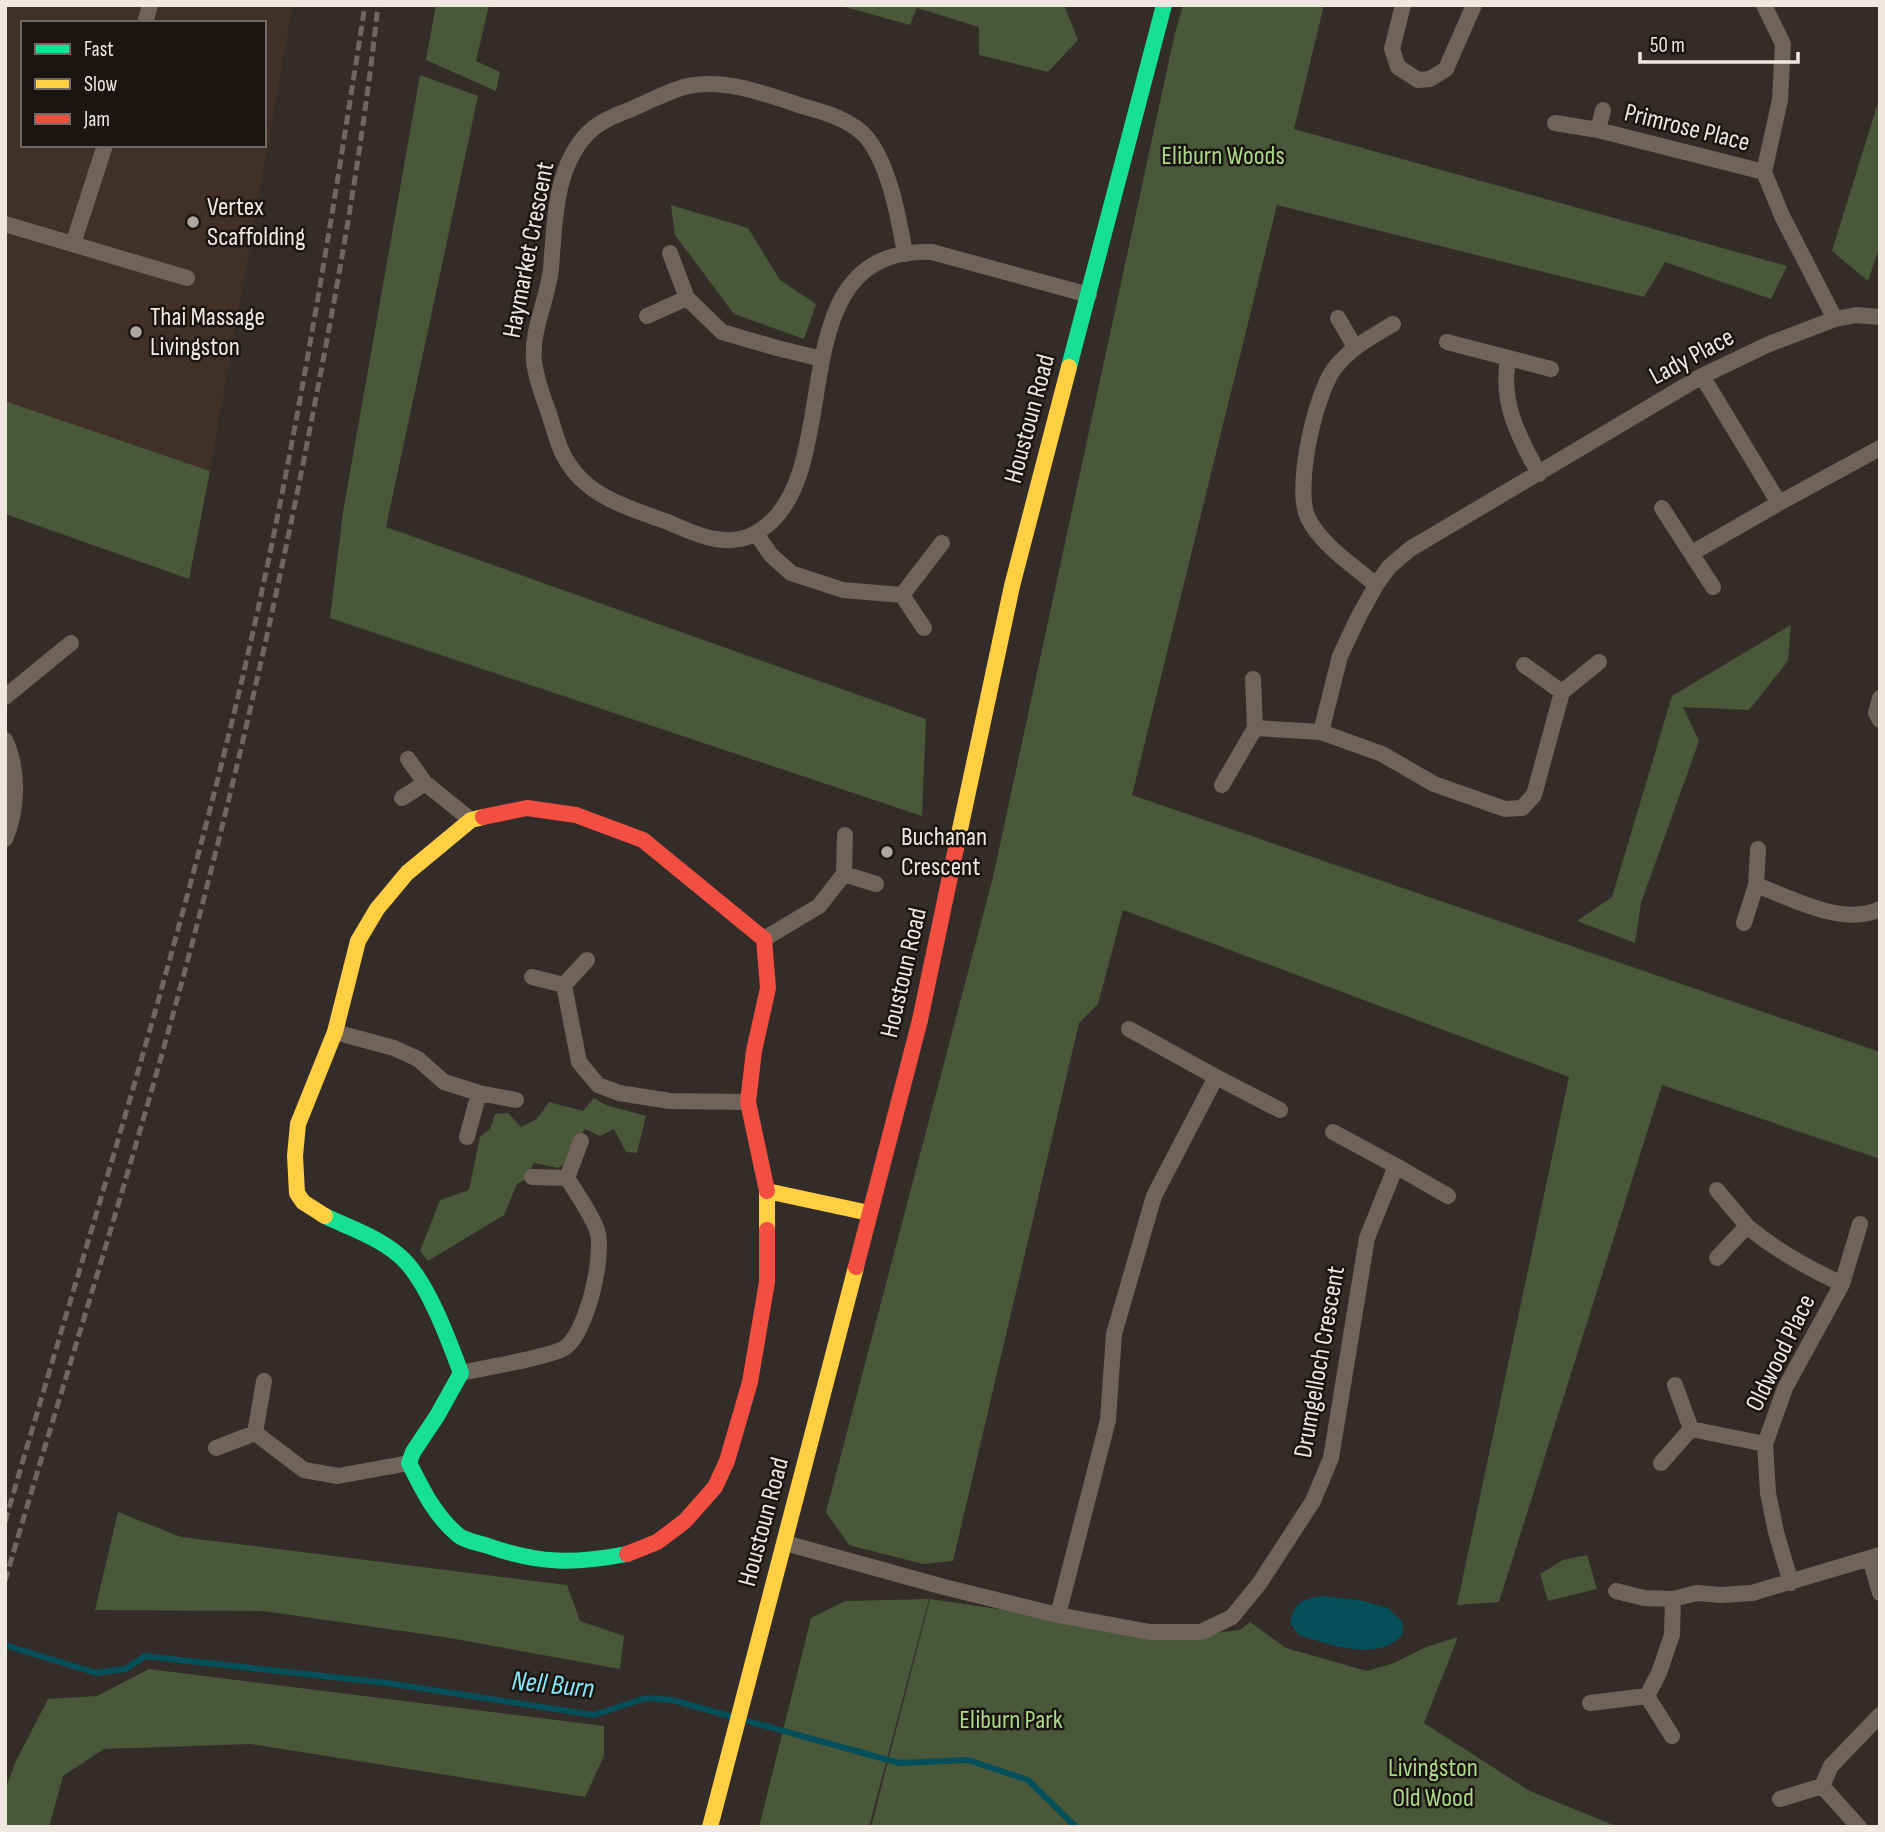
<svg xmlns="http://www.w3.org/2000/svg" width="1885" height="1832" font-family="'Sofia Sans Condensed',sans-serif">
<style>
.built{fill:#413026;fill-rule:evenodd}
.green{fill:#485839}
.water{fill:#054f5a}
.lines{fill:none;stroke-linecap:round;stroke-linejoin:round}
.stream{stroke:#054f5a;stroke-width:6}
.street{stroke:#70635a;stroke-width:16}
.fast{stroke:#16e098;stroke-width:16}
.slow{stroke:#ffcf43;stroke-width:16}
.jam{stroke:#f24e42;stroke-width:16}
.rail{stroke:#706761;stroke-width:5;stroke-dasharray:10 5;stroke-linecap:butt}
.poi-dot{fill:#aea6a1;stroke:#1b1512;stroke-width:2.5}
.labels{text-anchor:middle;dominant-baseline:central;stroke-width:5;stroke-linejoin:round;paint-order:stroke}
.street-label{font-size:26px;fill:#efe7e2;stroke:#1b1512}
.park-label{font-size:26px;fill:#abd987;stroke:#1b1512}
.poi-label{font-size:26px;fill:#efe7e2;stroke:#1b1512;text-anchor:start}
.water-label{font-size:28px;font-style:italic;fill:#88e8fc;stroke:#1b1512}
</style>
<rect width="100%" height="100%" fill="#342c29"/>
<path class="built" d="M 5,5 L 293,5 L 210,471 L 5,401 ZM 23,23 L 264,23 L 264,145 L 23,145 Z"/>
<path class="green" d="M 436,5 L 489,5 L 476,61 L 500,72 L 496,91 L 426,60 Z
M 838,5 L 1064,5 L 1078,40 L 1048,72 L 979,55 L 979,27 L 917,8 L 910,25 Z
M 1183,5 L 1324,5 L 1294,129 L 1787,266 L 1771,299 L 1665,262 L 1644,297 L 1277,205 L 1132,795 L 1880,1052 L 1880,1159 L 1662,1085 L 1499,1602 L 1457,1605 L 1569,1077 L 1123,910 L 1098,1004 L 1079,1023 L 953,1561 L 923,1564 L 849,1545 L 826,1512 L 993,877 L 1174,37 Z
M 420,75 L 478,96 L 386,527 L 926,719 L 922,816 L 330,618 L 343,512 Z
M 1880,96 L 1880,246 L 1868,281 L 1832,251 Z
M 671,205 L 748,228 L 780,280 L 816,304 L 804,339 L 734,314 L 675,235 Z
M 5,401 L 210,471 L 189,579 L 5,514 Z
M 1791,625 L 1788,661 L 1749,710 L 1683,707 L 1699,741 L 1641,903 L 1635,943 L 1577,921 L 1612,897 L 1672,696 Z
M 594,1098 L 606,1105 L 646,1116 L 637,1153 L 626,1152 L 614,1129 L 600,1136 L 585,1129 C 574,1142 573,1160 558,1168 L 534,1163 L 526,1179 L 517,1184 L 504,1215 L 428,1261 L 420,1251 L 440,1200 L 469,1190 L 480,1137 L 490,1129 L 495,1114 L 508,1113 L 521,1127 L 537,1119 L 549,1102 L 583,1111 Z
M 118,1512 L 181,1537 L 567,1585 L 580,1621 L 624,1636 L 620,1669 L 444,1637 L 263,1611 L 95,1610 Z
M 1587,1555 L 1597,1589 L 1548,1601 L 1540,1574 L 1563,1560 Z
M 929,1599 L 869,1827 L 759,1827 L 811,1618 L 845,1601 Z
M 930,1599 L 1185,1637 L 1240,1630 L 1250,1622 L 1286,1648 L 1367,1671 L 1394,1663 L 1426,1647 L 1458,1637 L 1424,1723 L 1530,1791 L 1618,1827 L 871,1827 Z
M 149,1669 L 604,1726 L 604,1756 L 585,1797 L 251,1744 L 104,1749 L 63,1776 L 49,1827 L 5,1827 L 5,1790 L 15,1763 L 48,1699 L 97,1696 Z"/>
<path class="water" d="M 1321,1596 L 1359,1600 L 1388,1608 L 1402,1621 L 1403,1634 C 1378,1663 1330,1645 1299,1635 L 1290,1623 C 1295,1602 1301,1600 1321,1596 Z"/>
<g class="lines">
<path class="stream" d="M 5,1645 L 96,1673 L 126,1669 L 145,1656 L 387,1683 L 594,1715 L 646,1698 L 672,1700 L 899,1763 L 968,1760 L 1028,1780 L 1076,1827"/>
<path class="street" d="M 1403,5 L 1392,49 L 1398,67 L 1418,80 L 1430,79 L 1446,69 L 1474,5
M 1764,5 L 1783,44 L 1780,100 L 1764,172 L 1782,216 L 1835,319
M 145,23 L 150,5
M 1555,123 L 1598,130 L 1764,172
M 1598,130 L 1603,110
M 5,224 L 187,278
M 73,244 L 105,145
M 670,253 L 687,298 L 722,332 L 777,348 L 822,359
M 905,254 C 899,219 890,168 868,139 C 853,120 824,112 802,106 C 766,94 723,77 684,87 C 667,92 650,101 634,108 C 617,115 599,121 587,134 C 554,169 555,223 551,268 C 548,299 531,330 534,361 C 536,381 545,401 551,420 C 555,432 558,446 565,458 C 586,496 626,507 665,521 C 681,527 699,537 716,539 C 739,543 754,537 771,522 C 845,453 780,246 932,252 L 1089,295
M 647,316 L 687,298
M 1338,318 L 1355,347
M 1447,342 L 1551,369
M 1508,360 C 1500,402 1519,438 1539,474
M 1702,376 L 1779,503
M 1662,508 L 1713,587
M 757,535 L 771,555 L 791,573 L 843,590 L 902,595
M 1692,553 L 1779,503 L 1880,448
M 1376,585 C 1353,565 1322,546 1308,518 C 1294,488 1315,395 1334,369 C 1350,348 1371,337 1393,324
M 924,628 L 902,595 L 942,543
M 1524,665 L 1562,692
M 5,697 L 71,643
M 1880,698 L 1876,713 L 1880,720
M 1255,728 L 1321,732 L 1382,754 L 1434,784 L 1505,809 L 1522,808 L 1534,795 L 1562,692 L 1599,662
M 1321,732 L 1340,656 L 1358,618 L 1376,585 L 1389,567 L 1410,549 L 1702,376 L 1769,344 L 1835,319 L 1856,315 L 1880,317
M 5,740 C 19,770 18,809 5,839
M 408,759 L 425,783 L 471,820
M 1222,785 L 1255,728 L 1253,679
M 402,798 L 425,783
M 845,835 L 844,874 L 876,884
M 1756,885 C 1792,898 1843,927 1880,909
M 1744,923 L 1756,885 L 1758,849
M 764,939 L 819,906 L 844,874
M 532,977 L 564,985 L 579,1062 L 598,1085 L 619,1093 L 670,1101 L 748,1102
M 564,985 L 587,960
M 335,1032 L 394,1048 L 418,1059 L 444,1082 L 479,1093 L 516,1100
M 1216,1077 L 1280,1110
M 1333,1132 L 1396,1166
M 467,1137 L 479,1093
M 532,1177 L 567,1178 L 581,1141
M 1717,1190 L 1747,1226
M 1717,1258 L 1747,1226 C 1775,1250 1808,1268 1842,1284
M 461,1373 C 481,1368 553,1357 566,1347 C 587,1331 605,1255 597,1230 C 590,1212 577,1194 567,1178
M 1675,1385 L 1691,1429
M 255,1433 L 264,1381
M 216,1448 L 255,1433 L 304,1470 L 338,1476 L 409,1463
M 1661,1463 L 1691,1429 L 1765,1444
M 785,1543 L 944,1587 L 1058,1615 L 1108,1420 L 1114,1334 L 1154,1196 L 1216,1077 L 1129,1029
M 1870,1558 L 1880,1593
M 1791,1583 L 1776,1532 L 1768,1493 L 1765,1444 L 1785,1388 L 1842,1284 L 1860,1224
M 1616,1591 L 1644,1598 L 1673,1599 L 1697,1593 L 1721,1595 L 1752,1593 L 1880,1555
M 1058,1615 L 1150,1632 L 1201,1632 L 1232,1617 L 1259,1584 L 1313,1501 L 1331,1458 L 1367,1238 L 1396,1166 L 1448,1196
M 1590,1703 L 1647,1696
M 1672,1736 L 1647,1696 L 1659,1673 L 1672,1635 L 1673,1599
M 1780,1799 L 1822,1786
M 1859,1827 L 1822,1786 L 1831,1766 L 1880,1715"/>
<path class="fast" d="M 1069,367 L 1164,5
M 325,1216 C 352,1229 384,1239 405,1261 C 429,1286 449,1341 461,1373 L 437,1416 L 413,1452 L 409,1463 C 422,1489 435,1516 458,1535 C 465,1541 479,1543 488,1546 C 540,1564 574,1564 627,1554"/>
<path class="slow" d="M 956,848 L 1012,586 L 1069,367
M 325,1216 L 303,1202 L 297,1193 L 295,1156 L 298,1124 L 335,1032 L 358,941 L 377,909 L 407,873 L 471,820 L 483,817
M 767,1230 L 767,1191 L 869,1213
M 710,1827 L 856,1267"/>
<path class="jam" d="M 483,817 L 527,808 L 576,815 L 643,840 L 764,939 L 768,988 L 754,1051 L 748,1102 L 767,1191
M 856,1267 L 920,1020 L 956,848
M 627,1554 L 657,1542 L 685,1521 L 715,1487 L 727,1461 L 750,1382 L 767,1282 L 767,1230"/>
<path class="rail" d="M 5,1522 C 81,1261 163,1002 228,738 C 288,496 327,251 365,5
M 5,1581 C 60,1393 120,1206 172,1018 C 226,822 272,624 311,423 C 338,285 363,146 378,5"/>
</g>
<g class="poi-dot">
<circle cx="193" cy="222" r="7"/>
<circle cx="136" cy="332" r="7"/>
<circle cx="887" cy="852" r="7"/>
</g>
<g class="labels">
<g class="street-label">
<text transform="translate(1687 128) rotate(14)">Primrose Place</text>
<text transform="translate(529 250) rotate(-79)">Haymarket Crescent</text>
<text transform="translate(1692 357) rotate(-28)">Lady Place</text>
<text transform="translate(1030 419) rotate(-75)">Houstoun Road</text>
<text transform="translate(904 973) rotate(-77)">Houstoun Road</text>
<text transform="translate(1781 1353) rotate(-64)">Oldwood Place</text>
<text transform="translate(1320 1362) rotate(-80)">Drumgelloch Crescent</text>
<text transform="translate(764 1522) rotate(-75)">Houstoun Road</text>
</g>
<g class="park-label">
<text x="1223" y="156">Eliburn Woods</text>
<text x="1011" y="1720">Eliburn Park</text>
<text x="1433" y="1768">Livingston<tspan x="1433" dy="30">Old Wood</tspan></text>
</g>
<g class="poi-label">
<text x="207" y="207">Vertex<tspan x="207" dy="30">Scaffolding</tspan></text>
<text x="150" y="317">Thai Massage<tspan x="150" dy="30">Livingston</tspan></text>
<text x="901" y="837">Buchanan<tspan x="901" dy="30">Crescent</tspan></text>
</g>
<g class="water-label">
<text transform="translate(553 1685) rotate(6)">Nell Burn</text>
</g>
</g>
<rect width="1885" height="1832" fill="none" stroke="#efe7e2" stroke-width="14"/>
<rect x="21" y="21" width="245" height="126" fill="#1b1512" stroke="#706965" stroke-width="2"/>
<rect x="35" y="44" width="35" height="10" fill="#16e098" stroke="#706965" stroke-width="2"/>
<text x="84" y="56" font-size="21" fill="#efe7e2">Fast</text>
<rect x="35" y="79" width="35" height="10" fill="#ffcf43" stroke="#706965" stroke-width="2"/>
<text x="84" y="91" font-size="21" fill="#efe7e2">Slow</text>
<rect x="35" y="114" width="35" height="10" fill="#f24e42" stroke="#706965" stroke-width="2"/>
<text x="84" y="126" font-size="21" fill="#efe7e2">Jam</text>
<path d="M1640 52v10h158v-10" fill="none" stroke="#efe7e2" stroke-width="3.5"/>
<text x="1650" y="52" font-size="21" fill="#efe7e2" stroke="#1b1512" stroke-width="5" paint-order="stroke">50 m</text>
</svg>
